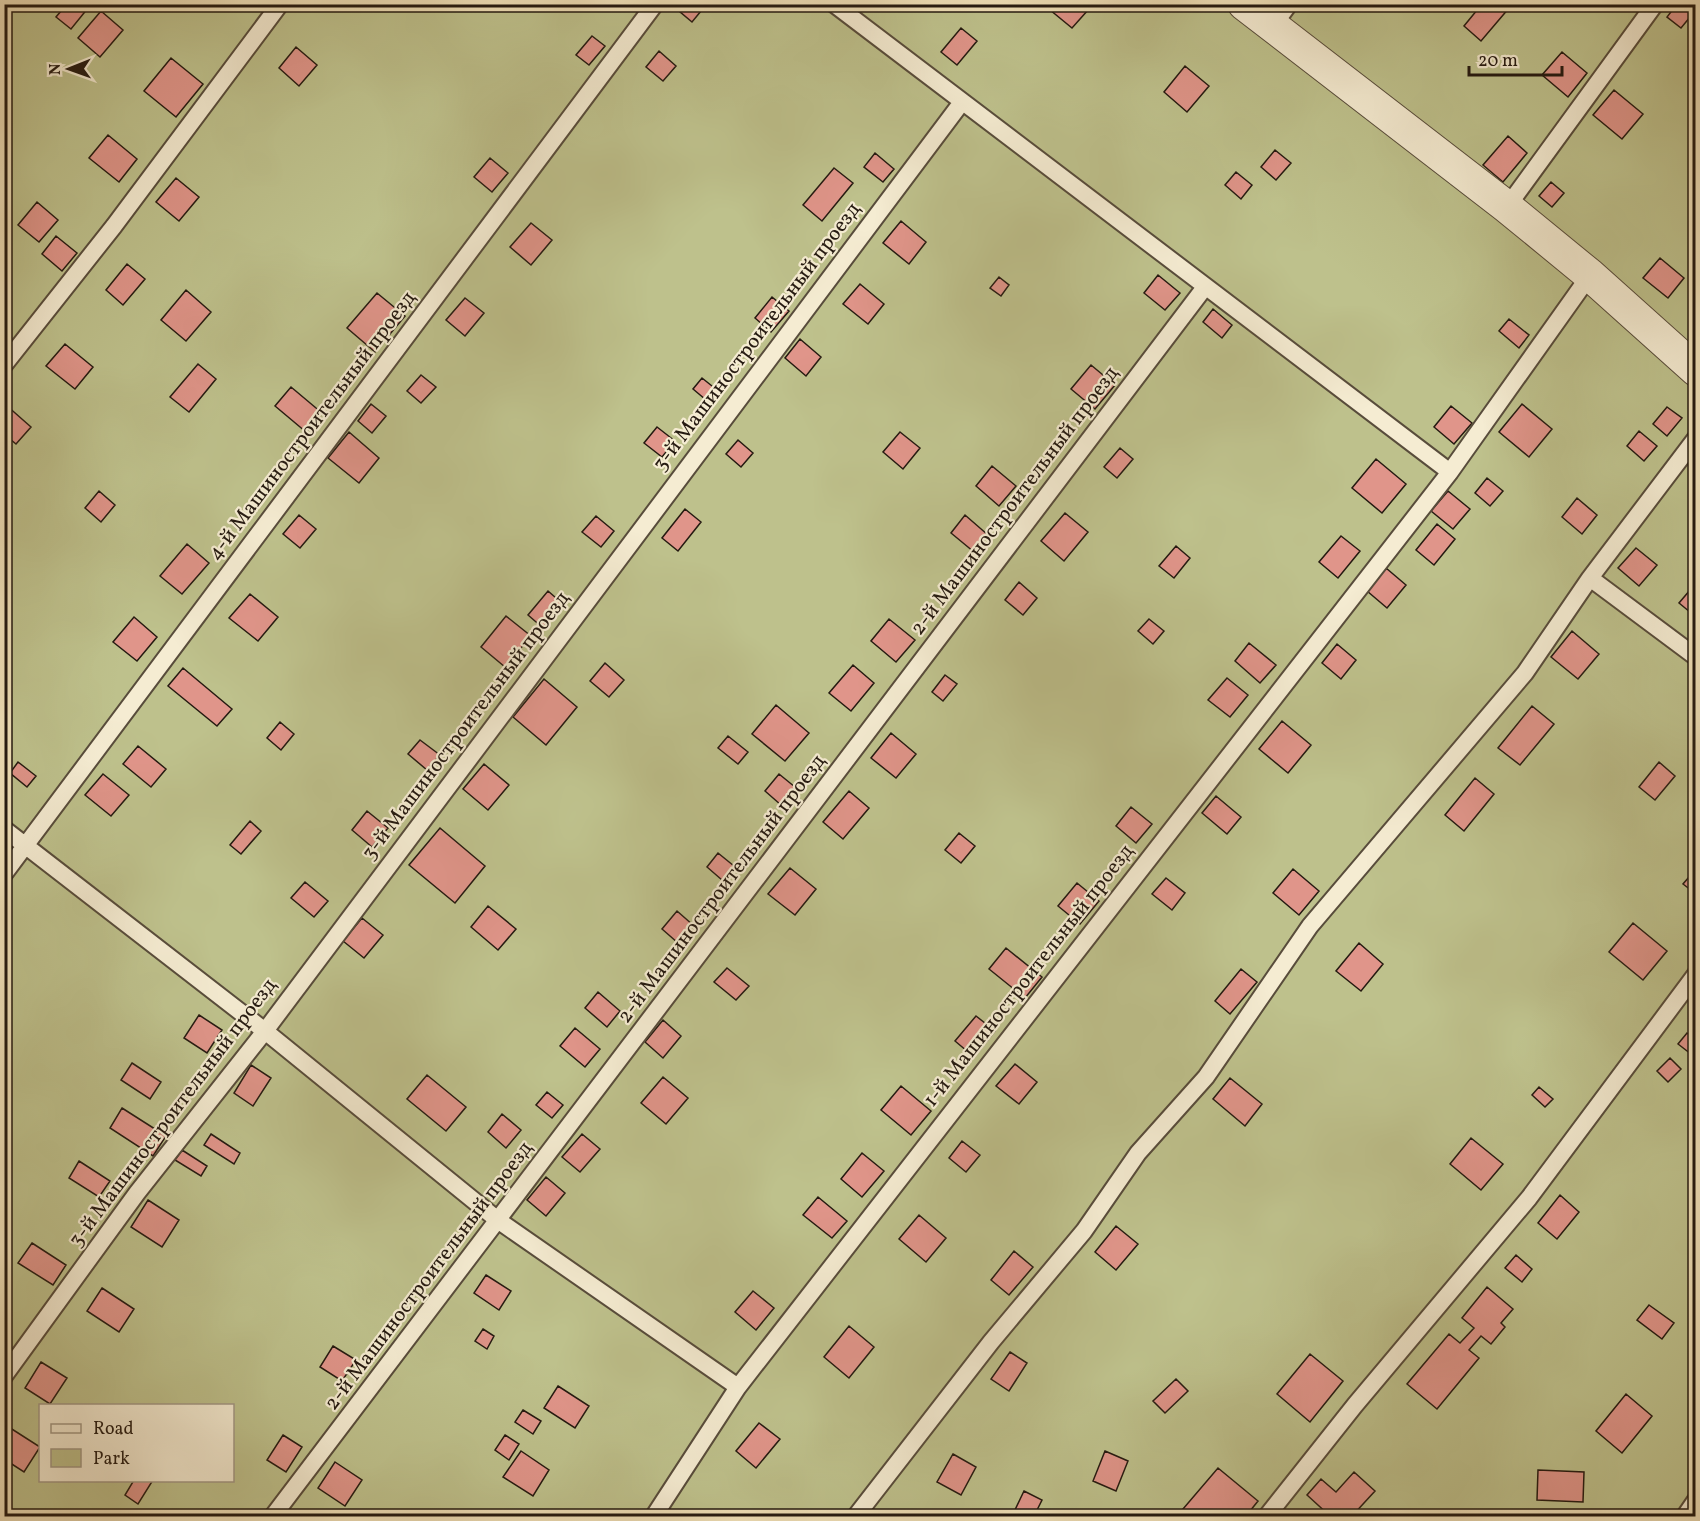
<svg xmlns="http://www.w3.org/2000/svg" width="1700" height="1521" font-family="Vollkorn,serif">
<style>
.green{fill:#bec18c;stroke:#726e4e;stroke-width:1.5;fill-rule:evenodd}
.building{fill:#e0958a;stroke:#251a11;stroke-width:1.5}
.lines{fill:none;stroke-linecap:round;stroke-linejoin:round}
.lane-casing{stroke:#584c3b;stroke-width:20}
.street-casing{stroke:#584c3b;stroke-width:34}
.lane{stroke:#f5ecd2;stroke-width:16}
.street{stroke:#f5ecd2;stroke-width:32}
.labels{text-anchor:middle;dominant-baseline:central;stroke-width:4.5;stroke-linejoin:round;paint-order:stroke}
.street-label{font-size:21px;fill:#251a11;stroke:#f5ecd2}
</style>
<rect width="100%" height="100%" fill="#f0e1b9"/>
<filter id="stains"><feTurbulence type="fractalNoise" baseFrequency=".00333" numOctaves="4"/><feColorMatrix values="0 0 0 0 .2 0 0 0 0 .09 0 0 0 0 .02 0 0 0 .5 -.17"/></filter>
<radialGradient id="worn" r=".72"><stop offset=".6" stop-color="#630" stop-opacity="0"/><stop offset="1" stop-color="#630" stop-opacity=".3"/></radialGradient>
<path class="green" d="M 5,5 L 1695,5 L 1695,1516 L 5,1516 ZM 40,1406 L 232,1406 L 232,1480 L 40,1480 Z"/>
<path class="building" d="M 67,4 L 84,4 L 88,8 L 71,29 L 56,17 Z
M 684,4 L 693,4 L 701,11 L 692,22 L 679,11 Z
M 1081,4 L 1088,10 L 1072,28 L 1044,5 Z
M 1482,4 L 1504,4 L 1509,8 L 1481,41 L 1464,26 Z
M 1677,4 L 1688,4 L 1695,11 L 1681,28 L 1667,17 Z
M 101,11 L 123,30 L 100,57 L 78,38 Z
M 961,28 L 977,41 L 957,65 L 941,52 Z
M 592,36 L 605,46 L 589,65 L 576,55 Z
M 296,47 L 317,65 L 299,86 L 279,68 Z
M 659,51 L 676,66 L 663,81 L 646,67 Z
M 1562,52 L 1587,73 L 1568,97 L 1542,75 Z
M 171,58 L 203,84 L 176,117 L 144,91 Z
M 1185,66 L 1209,86 L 1187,112 L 1164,92 Z
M 1614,90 L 1643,114 L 1622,139 L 1593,115 Z
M 108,135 L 137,159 L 119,182 L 89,158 Z
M 1508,136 L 1527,153 L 1503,182 L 1483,165 Z
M 1275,150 L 1291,163 L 1276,180 L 1261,167 Z
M 875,153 L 894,169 L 883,182 L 864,167 Z
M 490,158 L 508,173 L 492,192 L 474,177 Z
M 834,168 L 853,183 L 822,221 L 803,205 Z
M 1236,172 L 1252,185 L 1241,199 L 1225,185 Z
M 176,178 L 199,197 L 179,221 L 156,202 Z
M 1551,182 L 1564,193 L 1552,207 L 1539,196 Z
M 37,202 L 58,220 L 39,242 L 18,225 Z
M 901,221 L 926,242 L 909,264 L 883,243 Z
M 531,223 L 552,240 L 531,265 L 510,247 Z
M 56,236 L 77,253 L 62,271 L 42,254 Z
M 1660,258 L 1684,278 L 1668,298 L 1643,278 Z
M 127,264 L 145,279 L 123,305 L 106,290 Z
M 1158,275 L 1180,293 L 1165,310 L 1144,293 Z
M 999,277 L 1009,285 L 1001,296 L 990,288 Z
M 860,284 L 884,304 L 868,324 L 843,304 Z
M 186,290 L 211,312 L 186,341 L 161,320 Z
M 377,293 L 405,316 L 375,352 L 347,328 Z
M 772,297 L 789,311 L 771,332 L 755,318 Z
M 465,298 L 484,313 L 465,336 L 446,320 Z
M 1213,309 L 1232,325 L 1222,338 L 1203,322 Z
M 1509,319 L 1529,335 L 1519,348 L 1499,331 Z
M 800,339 L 821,357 L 806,376 L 785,358 Z
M 65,344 L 93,367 L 75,389 L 46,366 Z
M 198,364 L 216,379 L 189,412 L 170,397 Z
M 1091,365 L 1115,385 L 1095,409 L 1071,389 Z
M 421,375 L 436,387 L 421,403 L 407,391 Z
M 702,378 L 722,394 L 712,405 L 693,389 Z
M 291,387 L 322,413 L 306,432 L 275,406 Z
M 371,404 L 386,416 L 372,433 L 358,421 Z
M 1522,404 L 1552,429 L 1529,457 L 1499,432 Z
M 6,405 L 31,427 L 16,444 L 4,434 Z
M 1451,406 L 1472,423 L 1454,444 L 1434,427 Z
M 1667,407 L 1682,418 L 1667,436 L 1653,424 Z
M 657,427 L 675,441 L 662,457 L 644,443 Z
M 1639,431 L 1657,446 L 1644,461 L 1627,446 Z
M 349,432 L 379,458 L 359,483 L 328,458 Z
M 900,432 L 920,448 L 903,469 L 883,452 Z
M 738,440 L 753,453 L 741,467 L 726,454 Z
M 1120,448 L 1133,459 L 1117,478 L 1104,467 Z
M 1376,459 L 1406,484 L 1382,513 L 1352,488 Z
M 992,466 L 1016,486 L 999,506 L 976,486 Z
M 1487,478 L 1503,491 L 1490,506 L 1475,493 Z
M 99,491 L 115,505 L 101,522 L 85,508 Z
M 1448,491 L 1470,509 L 1453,529 L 1431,511 Z
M 1577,498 L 1597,515 L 1582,534 L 1562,517 Z
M 685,509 L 701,522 L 678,551 L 662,538 Z
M 1065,513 L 1088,532 L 1064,561 L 1041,541 Z
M 299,515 L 316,529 L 300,548 L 283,534 Z
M 965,515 L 988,535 L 974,552 L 951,533 Z
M 596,516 L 614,531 L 601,547 L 582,532 Z
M 1437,524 L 1455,539 L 1434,565 L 1416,550 Z
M 1341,536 L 1360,551 L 1338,578 L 1319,562 Z
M 187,544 L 209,563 L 182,594 L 160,576 Z
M 1176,546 L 1190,558 L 1174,578 L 1159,566 Z
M 1636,548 L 1657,565 L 1639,586 L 1618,568 Z
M 1386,568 L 1406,585 L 1387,608 L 1367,591 Z
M 1019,582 L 1037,598 L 1023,615 L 1005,600 Z
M 1696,583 L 1696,617 L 1679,603 Z
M 548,591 L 563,604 L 543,628 L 528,615 Z
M 250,594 L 278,617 L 258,641 L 229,618 Z
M 506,616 L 531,636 L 505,667 L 481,647 Z
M 134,617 L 157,637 L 137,661 L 113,642 Z
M 889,619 L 915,640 L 896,662 L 871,641 Z
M 1149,619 L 1164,631 L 1153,644 L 1138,631 Z
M 1572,631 L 1599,654 L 1578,679 L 1551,657 Z
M 1249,643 L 1276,665 L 1260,683 L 1235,661 Z
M 1337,644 L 1356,660 L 1341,679 L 1322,663 Z
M 605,663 L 624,680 L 609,697 L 590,681 Z
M 853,665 L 874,683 L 851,711 L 829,693 Z
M 183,668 L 232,709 L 217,726 L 168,686 Z
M 945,675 L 957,684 L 943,701 L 932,692 Z
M 1227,678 L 1248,695 L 1230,717 L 1208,700 Z
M 544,679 L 577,707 L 546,745 L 513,717 Z
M 776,705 L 809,733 L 785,761 L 752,734 Z
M 1532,706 L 1554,724 L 1520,765 L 1498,748 Z
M 1282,721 L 1311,745 L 1288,773 L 1259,749 Z
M 280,722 L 294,734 L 281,750 L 267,738 Z
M 891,733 L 916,754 L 896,778 L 871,758 Z
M 728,736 L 748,752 L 738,764 L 718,748 Z
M 420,740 L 440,755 L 427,770 L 408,754 Z
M 138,746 L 166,769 L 151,787 L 123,764 Z
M 18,762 L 36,776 L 27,787 L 10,773 Z
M 1659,762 L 1675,776 L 1655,800 L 1639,787 Z
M 484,764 L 509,785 L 488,810 L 463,789 Z
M 103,774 L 129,795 L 111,816 L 85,795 Z
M 779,774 L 795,787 L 781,805 L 765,791 Z
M 1475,778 L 1494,794 L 1464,831 L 1445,815 Z
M 849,791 L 869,808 L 843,839 L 823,822 Z
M 1216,796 L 1241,817 L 1227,834 L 1202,813 Z
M 1131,807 L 1152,824 L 1136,843 L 1116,826 Z
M 367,811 L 388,828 L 372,847 L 352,830 Z
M 250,821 L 261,831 L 241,854 L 230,845 Z
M 440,828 L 485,866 L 455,903 L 409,865 Z
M 959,833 L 975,846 L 961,863 L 945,850 Z
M 718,853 L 734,866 L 722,880 L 707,867 Z
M 790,868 L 816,889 L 795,915 L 768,894 Z
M 1293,869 L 1319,891 L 1299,915 L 1273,893 Z
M 1696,869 L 1696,894 L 1683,884 Z
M 1166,878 L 1185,893 L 1172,910 L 1152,894 Z
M 305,882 L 328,901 L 314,917 L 291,898 Z
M 1077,883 L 1099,901 L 1080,924 L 1058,906 Z
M 488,906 L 516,929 L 498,950 L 471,927 Z
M 677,911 L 693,925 L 678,943 L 662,929 Z
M 362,918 L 383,935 L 364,958 L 343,941 Z
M 1633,923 L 1667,951 L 1643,980 L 1609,952 Z
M 1359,943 L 1383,964 L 1361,991 L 1336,971 Z
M 1006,948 L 1042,977 L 1025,998 L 989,969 Z
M 727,968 L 749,986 L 736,1000 L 714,982 Z
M 1241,969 L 1257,982 L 1230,1014 L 1215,1001 Z
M 598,992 L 620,1011 L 607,1027 L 585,1008 Z
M 199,1015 L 222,1030 L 207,1053 L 184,1038 Z
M 976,1016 L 995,1031 L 974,1057 L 955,1041 Z
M 663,1020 L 681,1036 L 663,1058 L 645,1042 Z
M 575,1028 L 600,1049 L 585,1067 L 560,1046 Z
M 1687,1033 L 1696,1040 L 1696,1048 L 1691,1054 L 1678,1044 Z
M 1670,1058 L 1681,1069 L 1668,1082 L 1657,1071 Z
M 132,1063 L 161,1082 L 150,1099 L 121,1080 Z
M 1015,1064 L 1037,1082 L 1019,1104 L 996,1086 Z
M 251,1065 L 271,1078 L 253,1106 L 234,1093 Z
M 427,1075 L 466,1107 L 446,1131 L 407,1099 Z
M 663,1077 L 688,1098 L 666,1124 L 641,1103 Z
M 1230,1078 L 1262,1104 L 1245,1126 L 1213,1099 Z
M 901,1086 L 931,1111 L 911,1135 L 881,1110 Z
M 1539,1087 L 1553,1099 L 1545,1107 L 1532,1095 Z
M 547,1092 L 563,1105 L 552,1118 L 536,1105 Z
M 122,1108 L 166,1136 L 153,1156 L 110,1128 Z
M 502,1114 L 521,1130 L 506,1148 L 488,1132 Z
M 211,1134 L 240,1153 L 234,1164 L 204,1145 Z
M 582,1134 L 600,1149 L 580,1172 L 562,1157 Z
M 1471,1138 L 1503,1164 L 1481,1190 L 1450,1164 Z
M 962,1141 L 980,1155 L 966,1172 L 949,1158 Z
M 182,1150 L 207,1166 L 201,1176 L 175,1160 Z
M 862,1153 L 884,1171 L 862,1197 L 841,1179 Z
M 79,1161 L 110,1181 L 99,1197 L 69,1178 Z
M 546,1177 L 565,1193 L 546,1216 L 527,1200 Z
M 1560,1195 L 1579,1212 L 1557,1239 L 1538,1223 Z
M 818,1197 L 847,1221 L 832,1238 L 803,1215 Z
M 148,1200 L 179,1220 L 162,1247 L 131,1227 Z
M 919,1215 L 946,1238 L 926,1262 L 899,1239 Z
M 1116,1226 L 1138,1244 L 1116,1270 L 1095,1252 Z
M 32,1243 L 66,1265 L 53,1285 L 18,1263 Z
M 1014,1251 L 1033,1267 L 1009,1295 L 991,1280 Z
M 1516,1255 L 1532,1269 L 1522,1282 L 1505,1268 Z
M 486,1275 L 511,1291 L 499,1310 L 474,1293 Z
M 1487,1287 L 1513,1309 L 1501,1323 L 1505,1327 L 1491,1344 L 1481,1336 L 1469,1350 L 1479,1358 L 1437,1409 L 1407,1384 L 1449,1334 L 1460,1343 L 1474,1328 L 1462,1318 Z
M 102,1288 L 134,1309 L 119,1332 L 87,1311 Z
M 753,1291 L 774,1308 L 756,1330 L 735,1312 Z
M 1649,1305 L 1674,1323 L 1662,1339 L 1637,1320 Z
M 849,1326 L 874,1347 L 849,1378 L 824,1357 Z
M 483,1329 L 494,1336 L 487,1349 L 475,1341 Z
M 333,1346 L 356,1360 L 342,1381 L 320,1367 Z
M 1010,1352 L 1027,1363 L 1009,1391 L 991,1379 Z
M 1310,1354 L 1343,1381 L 1310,1422 L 1277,1394 Z
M 41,1362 L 67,1378 L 50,1404 L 25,1388 Z
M 1176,1379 L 1188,1391 L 1165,1413 L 1153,1401 Z
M 558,1386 L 589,1406 L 575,1428 L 544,1408 Z
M 1626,1394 L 1652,1416 L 1622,1453 L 1596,1431 Z
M 523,1410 L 541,1421 L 533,1434 L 515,1422 Z
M 759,1423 L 780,1439 L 756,1468 L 736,1451 Z
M 4,1424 L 40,1447 L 24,1472 L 4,1459 Z
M 283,1435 L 302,1447 L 286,1472 L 267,1460 Z
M 505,1435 L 519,1444 L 509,1460 L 495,1450 Z
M 521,1451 L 549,1470 L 533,1496 L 503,1477 Z
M 1105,1451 L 1128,1461 L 1116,1491 L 1093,1481 Z
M 953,1454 L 976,1467 L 961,1495 L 937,1482 Z
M 335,1462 L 362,1480 L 345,1506 L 318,1488 Z
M 1218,1468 L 1258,1501 L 1246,1516 L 1177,1516 Z
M 1538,1470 L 1584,1472 L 1583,1502 L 1537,1500 Z
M 1354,1472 L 1375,1491 L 1352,1516 L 1330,1516 L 1307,1495 L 1321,1479 L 1336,1492 Z
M 134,1480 L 153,1480 L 138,1504 L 125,1495 Z
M 1024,1491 L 1042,1500 L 1034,1516 L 1013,1514 Z"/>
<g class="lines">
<g class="lane-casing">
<path id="lane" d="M 834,4 L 1450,472
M 1272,27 L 1289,4
M 1507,207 L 1655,4
M 4,365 L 114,226 L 280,4
M 1590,578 L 1696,657
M 4,829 L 265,1031 L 499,1221 L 738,1387
M 4,874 L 655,4
M 4,1376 L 137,1193 L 265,1031 L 962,102
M 273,1516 L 1205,287
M 654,1516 L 738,1387 L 1450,472 L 1590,275
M 856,1516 L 991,1342 L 1084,1231 L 1138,1153 L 1206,1077 L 1310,926 L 1525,673 L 1590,578 L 1696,438
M 1267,1516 L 1355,1405 L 1529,1198 L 1696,974
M 1685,1516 L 1696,1500"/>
</g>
<g class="street-casing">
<path id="street" d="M 1244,4 L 1507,207 L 1590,275 L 1696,370"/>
</g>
<use href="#lane" class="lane"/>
<use href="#street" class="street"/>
</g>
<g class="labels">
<g class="street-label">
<text transform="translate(757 337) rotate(-53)">3-й Машиностроительный проезд</text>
<text transform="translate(312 426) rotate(-53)">4-й Машиностроительный проезд</text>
<text transform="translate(1015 501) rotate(-53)">2-й Машиностроительный проезд</text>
<text transform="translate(466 726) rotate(-53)">3-й Машиностроительный проезд</text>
<text transform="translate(722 889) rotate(-53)">2-й Машиностроительный проезд</text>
<text transform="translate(1029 976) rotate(-52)">1-й Машиностроительный проезд</text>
<text transform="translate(173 1113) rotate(-53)">3-й Машиностроительный проезд</text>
<text transform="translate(429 1276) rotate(-53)">2-й Машиностроительный проезд</text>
</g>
</g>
<rect width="1700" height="1521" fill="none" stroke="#f0e1b9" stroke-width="24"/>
<rect x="6" y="6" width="1688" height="1509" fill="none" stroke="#251a11" stroke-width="3"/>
<rect x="12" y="12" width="1676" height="1497" fill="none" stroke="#251a11" stroke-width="1.5"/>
<rect x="39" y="1404" width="195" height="78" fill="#f5ecd2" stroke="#a29885" stroke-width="1.5"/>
<rect x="51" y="1424" width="30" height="9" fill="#f5ecd2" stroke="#a29885" stroke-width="1.5"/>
<text x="93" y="1434" font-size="18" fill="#251a11">Road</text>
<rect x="51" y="1449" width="30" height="18" fill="#bec18c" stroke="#a29885" stroke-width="1.5"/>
<text x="93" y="1464" font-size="18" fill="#251a11">Park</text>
<g transform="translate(69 69) rotate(269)" stroke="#f5ecd2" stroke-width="4.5" paint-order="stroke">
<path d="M0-4.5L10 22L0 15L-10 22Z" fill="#251a11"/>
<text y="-9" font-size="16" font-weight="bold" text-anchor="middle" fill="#251a11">N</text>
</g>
<path d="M1469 66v9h93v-9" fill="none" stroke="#251a11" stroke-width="3"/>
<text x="1478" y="66" font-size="18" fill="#251a11" stroke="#f5ecd2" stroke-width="4.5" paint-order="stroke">20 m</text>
<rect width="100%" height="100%" filter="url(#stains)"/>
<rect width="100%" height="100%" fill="url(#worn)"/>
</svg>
